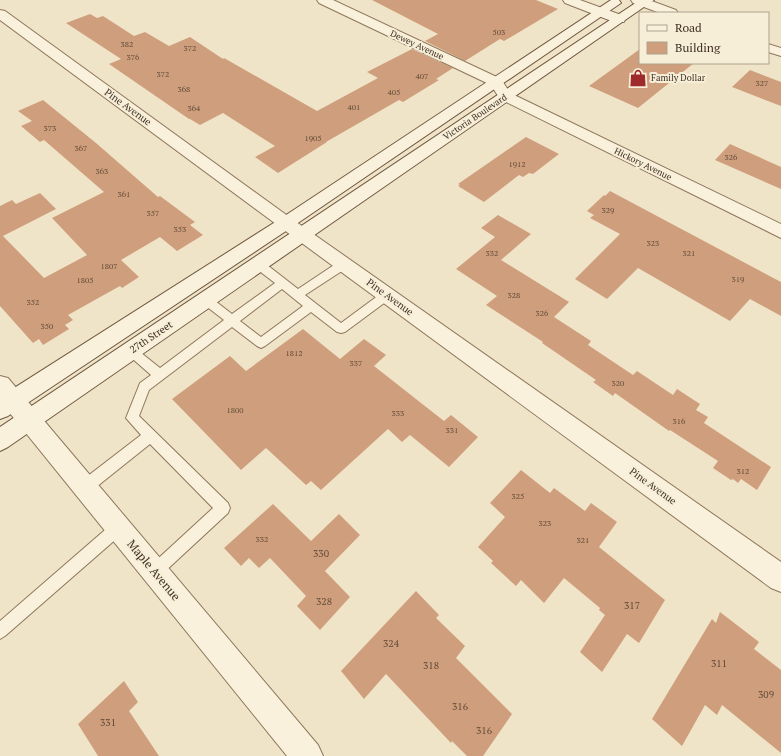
<svg xmlns="http://www.w3.org/2000/svg" width="781" height="756" font-family="'PT Serif',serif">
<style>
.building{fill:#cf9f7d}
.lines{fill:none;stroke-linecap:round;stroke-linejoin:round}
.service-casing{stroke:#8d765c;stroke-width:2}
.minor-casing{stroke:#8d765c;stroke-width:2}
.secondary-casing{stroke:#6f573f;stroke-width:2}
.service{fill:#faf1dc;fill-rule:evenodd}
.minor{fill:#faf1dc;fill-rule:evenodd}
.secondary{fill:#faf1dc;fill-rule:evenodd}
.labels{text-anchor:middle;dominant-baseline:central;stroke-width:4;stroke-linejoin:round;paint-order:stroke}
.number-label{font-size:8px;fill:#624a37}
.far-street-label{font-size:9px;fill:#3d2e20;stroke:#f7eed8}
.far-poi-label{font-size:9px;fill:#3d2e20;stroke:#f7eed8;text-anchor:start}
.street-label{font-size:10px;fill:#3d2e20;stroke:#f7eed8}
.near-number-label{font-size:10px;fill:#624a37}
.near-street-label{font-size:12px;fill:#3d2e20;stroke:#f7eed8}
</style>
<rect width="100%" height="100%" fill="#f0e4c8"/>
<path class="building" d="M 372,0 L 536,0 L 558,9 L 504,41 L 500,39 L 465,61 L 425,41 L 438,34 Z
M 90,14 L 97,18 L 103,16 L 134,36 L 145,32 L 169,46 L 190,37 L 223,59 L 224,58 L 317,111 L 378,78 L 367,72 L 412,49 L 453,68 L 436,79 L 439,80 L 403,102 L 399,100 L 326,142 L 327,142 L 278,173 L 255,157 L 275,146 L 223,113 L 200,125 L 190,119 L 189,119 L 109,64 L 121,59 L 66,23 Z
M 640,49 L 640,63 L 694,63 L 638,108 L 589,86 Z
M 750,70 L 781,82 L 781,106 L 732,87 Z
M 43,100 L 96,143 L 158,197 L 160,196 L 195,222 L 190,225 L 203,235 L 177,251 L 160,237 L 121,260 L 139,277 L 122,288 L 120,286 L 68,315 L 73,320 L 65,325 L 69,329 L 43,345 L 39,339 L 33,343 L 0,306 L 0,206 L 12,200 L 16,204 L 40,193 L 56,209 L 3,236 L 44,278 L 87,255 L 52,218 L 104,192 L 44,140 L 40,142 L 21,126 L 32,121 L 18,111 Z
M 526,137 L 559,154 L 533,174 L 529,173 L 523,177 L 519,175 L 484,202 L 458,186 L 460,185 L 458,184 Z
M 730,144 L 781,167 L 781,189 L 715,160 Z
M 610,191 L 781,282 L 781,316 L 750,299 L 730,321 L 638,268 L 607,299 L 575,279 L 620,234 L 590,218 L 594,215 L 587,211 L 604,195 L 605,196 Z
M 498,215 L 531,234 L 501,260 L 569,302 L 554,317 L 591,341 L 588,345 L 633,375 L 637,371 L 673,395 L 677,389 L 700,404 L 696,410 L 708,417 L 704,423 L 771,467 L 757,490 L 741,479 L 738,483 L 733,479 L 731,480 L 713,468 L 718,461 L 670,430 L 669,431 L 615,393 L 613,396 L 593,382 L 596,380 L 542,343 L 543,342 L 486,305 L 497,296 L 456,269 L 495,237 L 481,228 Z
M 303,329 L 340,359 L 364,339 L 386,355 L 374,366 L 444,421 L 451,415 L 478,437 L 449,467 L 410,435 L 402,442 L 388,429 L 321,490 L 311,481 L 306,485 L 266,448 L 241,470 L 172,399 L 230,356 L 246,371 Z
M 521,470 L 550,493 L 554,488 L 585,511 L 591,503 L 617,522 L 599,547 L 665,600 L 639,643 L 627,634 L 602,672 L 580,652 L 605,615 L 599,610 L 600,608 L 564,578 L 544,603 L 521,580 L 516,586 L 491,563 L 493,561 L 478,547 L 505,517 L 490,503 Z
M 273,504 L 311,541 L 339,514 L 360,535 L 325,571 L 350,597 L 320,630 L 297,606 L 306,596 L 270,558 L 259,568 L 249,558 L 241,566 L 224,548 Z
M 416,591 L 439,615 L 436,618 L 465,646 L 456,658 L 512,714 L 483,756 L 467,756 L 452,741 L 451,743 L 386,674 L 364,699 L 341,671 Z
M 720,612 L 759,642 L 754,649 L 781,670 L 781,753 L 722,705 L 717,715 L 705,705 L 682,746 L 652,719 L 712,619 L 716,623 Z
M 124,681 L 138,702 L 129,711 L 159,756 L 98,756 L 78,724 Z"/>
<g class="lines">
<g class="service-casing">
<path id="service" d="M 258,260 L 262,261 L 298,289 L 340,261 L 348,261 L 349,264 L 348,267 L 305,295 L 341,323 L 383,292 L 387,291 L 391,292 L 392,295 L 391,298 L 345,332 L 341,333 L 337,332 L 311,312 L 265,346 L 261,348 L 257,346 L 232,327 L 149,390 L 139,416 L 228,503 L 230,508 L 228,513 L 160,576 L 155,578 L 150,576 L 148,571 L 150,566 L 213,508 L 150,444 L 90,492 L 85,493 L 80,492 L 78,487 L 80,482 L 141,435 L 126,418 L 140,383 L 151,375 L 127,354 L 125,351 L 127,348 L 131,346 L 135,348 L 160,368 L 224,320 L 202,303 L 201,300 L 202,297 L 206,296 L 210,297 L 232,314 L 275,283 L 254,267 L 253,264 L 254,261 ZM 282,289 L 303,306 L 261,337 L 240,321 Z
M 118,521 L 123,523 L 125,528 L 123,533 L 5,636 L 0,639 L 0,621 L 113,523 Z"/>
</g>
<g class="minor-casing">
<path id="minor" d="M 317,0 L 333,0 L 501,79 L 510,93 L 781,224 L 781,238 L 500,99 L 491,85 L 319,3 Z
M 563,0 L 580,0 L 624,16 L 625,19 L 624,22 L 614,22 L 565,3 Z
M 631,0 L 649,0 L 676,10 L 678,13 L 660,13 L 633,3 Z
M 0,10 L 5,11 L 292,219 L 781,562 L 781,592 L 771,588 L 280,227 L 0,20 Z
M 768,44 L 781,48 L 781,56 L 768,52 Z
M 0,376 L 8,378 L 318,745 L 323,756 L 287,756 L 0,401 Z"/>
</g>
<g class="secondary-casing">
<path id="secondary" d="M 611,0 L 619,0 L 621,3 L 292,227 L 8,416 L 0,419 L 0,397 L 280,219 Z
M 640,0 L 654,0 L 8,447 L 0,451 L 0,427 Z"/>
</g>
<use href="#service" class="service"/>
<use href="#minor" class="minor"/>
<use href="#secondary" class="secondary"/>
</g>
<defs>
<g id="shop-bare" transform="scale(1.38)"><path d="M-5-2.5h2.3a2.7 3.5 0 0 1 5.4 0H5L5.5 6h-11ZM-1.5-2.5h3a1.5 2.3 0 0 0-3 0Z" fill="#9e2a2b" stroke="#f7eed8" stroke-width="2.5" paint-order="stroke"/></g>
</defs>
<g fill-rule="evenodd">
<use href="#shop-bare" x="638" y="78"/>
</g>
<g class="labels">
<g class="number-label">
<text x="499" y="32">503</text>
<text x="127" y="44">382</text>
<text x="190" y="48">372</text>
<text x="133" y="57">376</text>
<text x="163" y="74">372</text>
<text x="422" y="76">407</text>
<text x="762" y="83">327</text>
<text x="184" y="89">368</text>
<text x="394" y="92">405</text>
<text x="354" y="107">401</text>
<text x="194" y="108">364</text>
<text x="50" y="128">373</text>
<text x="313" y="138">1905</text>
<text x="81" y="148">367</text>
<text x="731" y="157">326</text>
<text x="517" y="164">1912</text>
<text x="102" y="171">363</text>
<text x="124" y="194">361</text>
<text x="608" y="210">329</text>
<text x="153" y="213">357</text>
<text x="180" y="229">353</text>
<text x="653" y="243">323</text>
<text x="492" y="253">332</text>
<text x="689" y="253">321</text>
<text x="109" y="266">1807</text>
<text x="738" y="279">319</text>
<text x="85" y="280">1805</text>
<text x="514" y="295">328</text>
<text x="33" y="302">352</text>
<text x="542" y="313">326</text>
<text x="47" y="326">350</text>
<text x="294" y="353">1812</text>
<text x="356" y="363">337</text>
<text x="618" y="383">320</text>
<text x="235" y="410">1800</text>
<text x="398" y="413">333</text>
<text x="679" y="421">316</text>
<text x="452" y="430">331</text>
<text x="743" y="471">312</text>
<text x="518" y="496">325</text>
<text x="545" y="523">323</text>
<text x="262" y="539">332</text>
<text x="583" y="540">321</text>
</g>
<g class="far-street-label">
<text transform="translate(417 45) rotate(25)">Dewey Avenue</text>
<text transform="translate(475 117) rotate(-34)">Victoria Boulevard</text>
<text transform="translate(643 164) rotate(26)">Hickory Avenue</text>
</g>
<g class="far-poi-label">
<text x="651" y="78">Family Dollar</text>
</g>
<g class="street-label">
<text transform="translate(128 107) rotate(36)">Pine Avenue</text>
<text transform="translate(390 297) rotate(36)">Pine Avenue</text>
<text transform="translate(151 337) rotate(-34)">27th Street</text>
<text transform="translate(653 486) rotate(36)">Pine Avenue</text>
</g>
<g class="near-number-label">
<text x="321" y="553">330</text>
<text x="324" y="601">328</text>
<text x="632" y="605">317</text>
<text x="391" y="643">324</text>
<text x="719" y="663">311</text>
<text x="431" y="665">318</text>
<text x="766" y="694">309</text>
<text x="460" y="706">316</text>
<text x="108" y="722">331</text>
<text x="484" y="730">316</text>
</g>
<g class="near-street-label">
<text transform="translate(154 570) rotate(50)">Maple Avenue</text>
</g>
</g>
<rect x="639" y="12" width="130" height="52" fill="#f7eed8" stroke="#ada18e"/>
<rect x="647" y="25" width="20" height="6" fill="#faf1dc" stroke="#ada18e"/>
<text x="675" y="32" font-size="12" fill="#3d2e20">Road</text>
<rect x="647" y="42" width="20" height="12" fill="#cf9f7d" stroke="#ada18e"/>
<text x="675" y="52" font-size="12" fill="#3d2e20">Building</text>
</svg>
